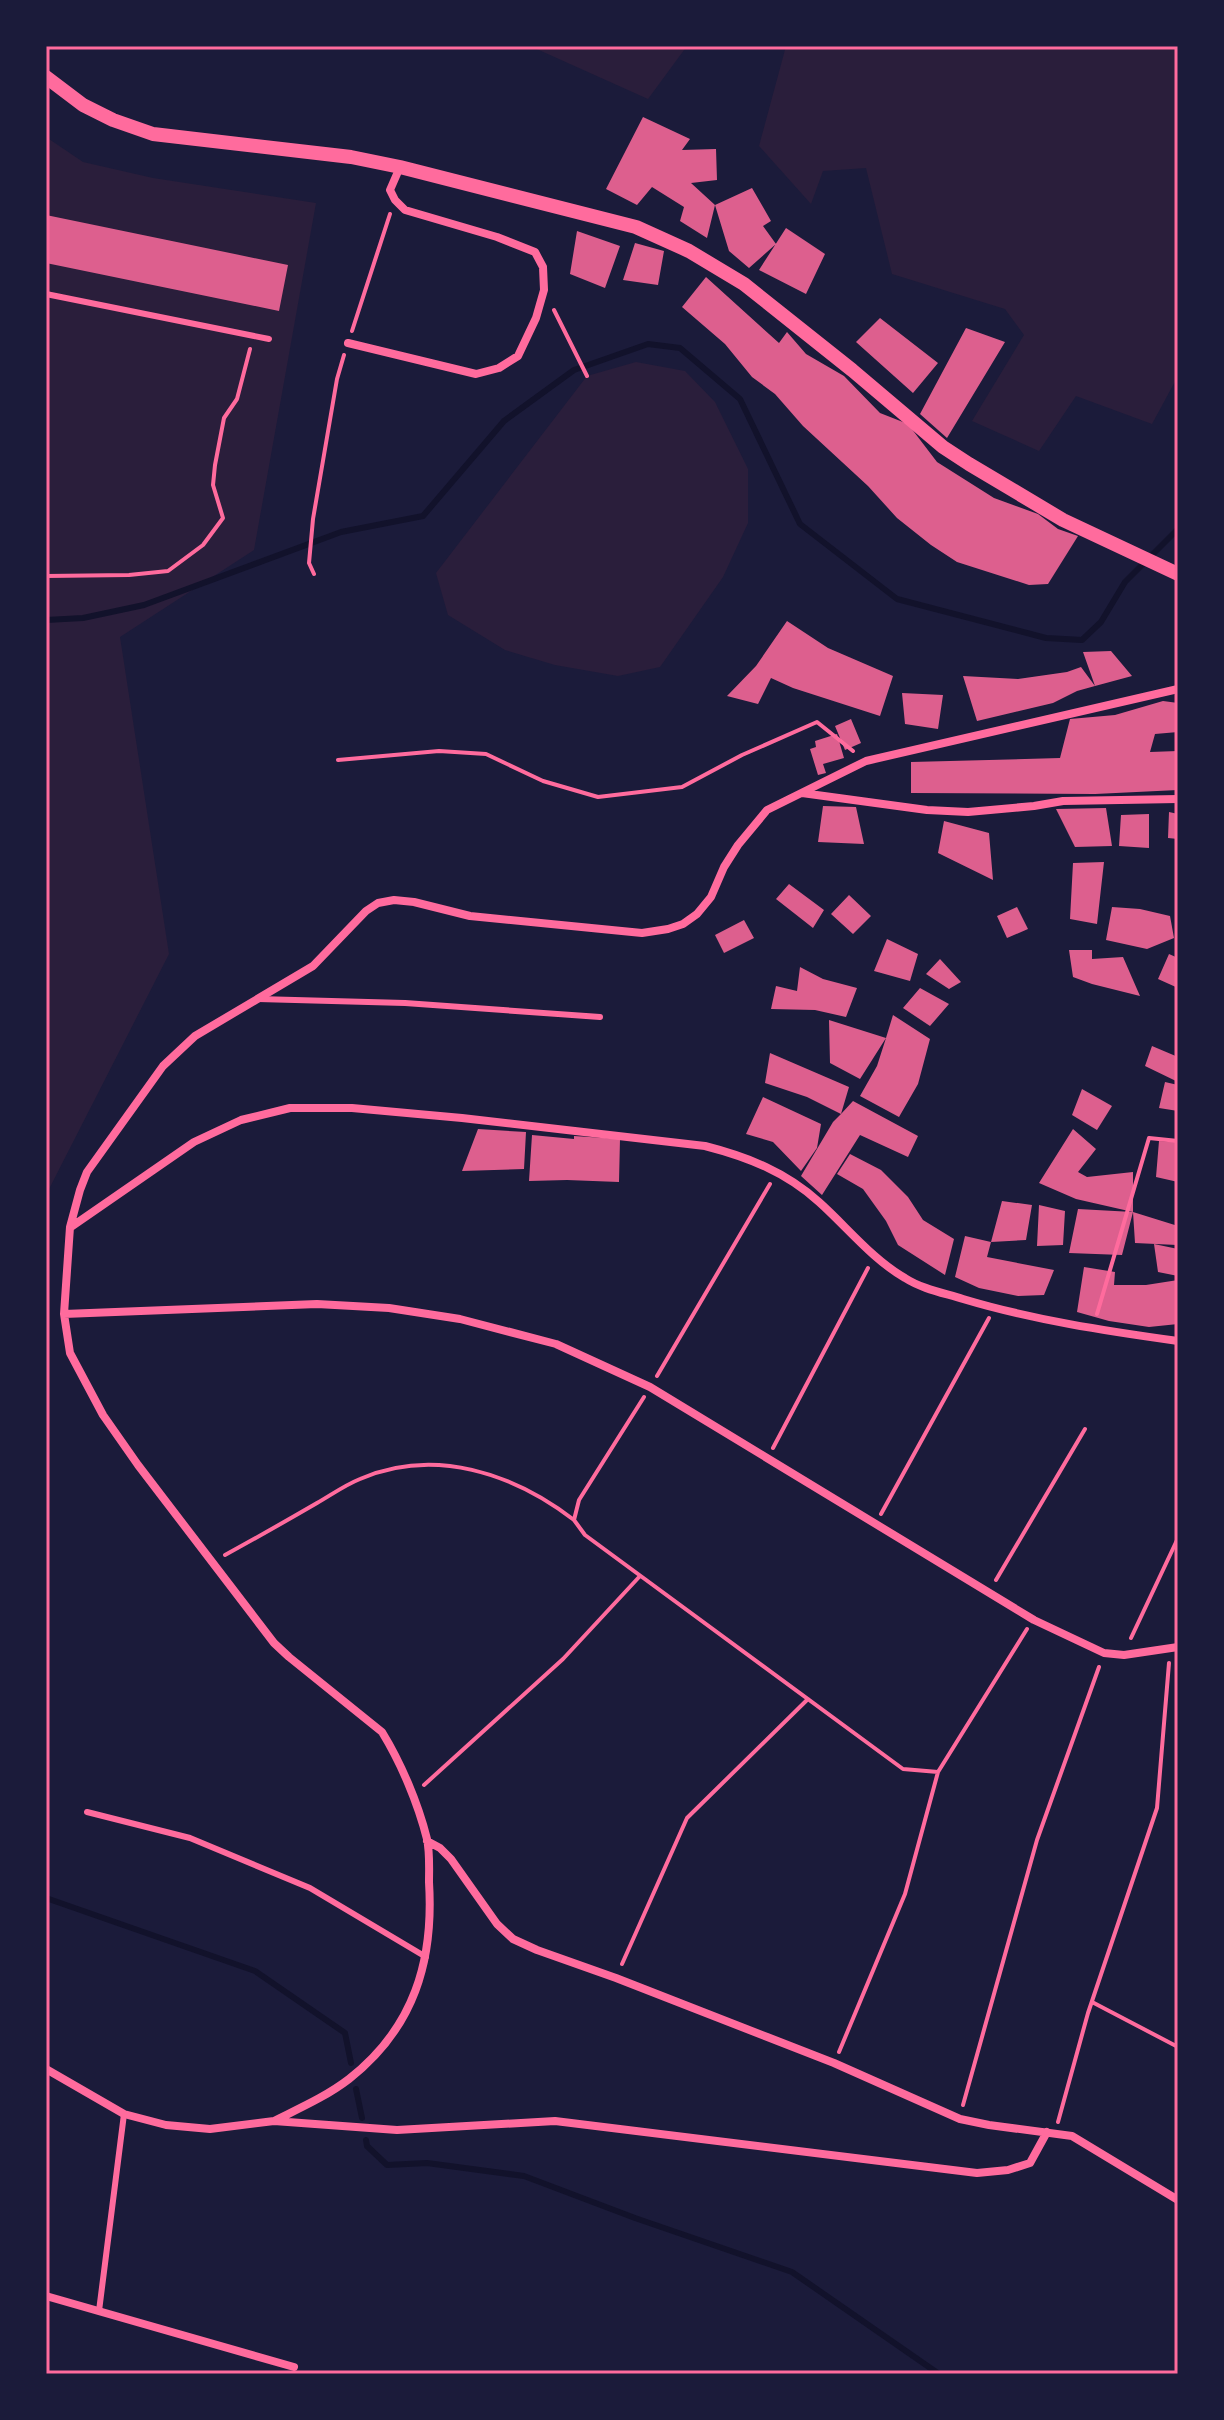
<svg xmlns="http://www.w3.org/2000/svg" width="1224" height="2420" font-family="Mulish,sans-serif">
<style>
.green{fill:#2a1e3b}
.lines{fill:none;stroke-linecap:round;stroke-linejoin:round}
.stream{stroke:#12122b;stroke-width:6}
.building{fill:#dd5f8e}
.path{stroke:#ff6b9d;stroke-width:4}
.service{stroke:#ff6b9d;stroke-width:6}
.minor{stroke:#ff6b9d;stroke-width:8}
.tertiary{stroke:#ff6b9d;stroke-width:14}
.neatline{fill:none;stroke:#ff6b9d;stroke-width:3}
</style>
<rect width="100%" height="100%" fill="#1b1b3a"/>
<path class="green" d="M 530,46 L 687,46 L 648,99 Z
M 786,46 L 1178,46 L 1178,376 L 1152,424 L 1076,396 L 1039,451 L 972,421 L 1024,335 L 1005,309 L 892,274 L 866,168 L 823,171 L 811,204 L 759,146 Z
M 46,137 L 83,162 L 153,178 L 316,203 L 254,550 L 120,637 L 169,954 L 46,1195 Z
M 636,362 L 685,371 L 715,402 L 748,469 L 748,523 L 723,577 L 660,667 L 618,676 L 555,665 L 505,650 L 448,615 L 436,573 L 587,376 Z"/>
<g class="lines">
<path class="stream" d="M 46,620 L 83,618 L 144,605 L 341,532 L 423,516 L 504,421 L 574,370 L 648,344 L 680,348 L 740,399 L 800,524 L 897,599 L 1046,638 L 1082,640 L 1101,622 L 1125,582 L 1178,529
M 46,1898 L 255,1971 L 345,2033 L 351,2063
M 356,2089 L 362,2118
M 366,2140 L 367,2146 L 387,2165 L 427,2163 L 524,2176 L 635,2218 L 792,2272 L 939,2374"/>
</g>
<path class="building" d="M 643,117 L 690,139 L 682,150 L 716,149 L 717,180 L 691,183 L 715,205 L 752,188 L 771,221 L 763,226 L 776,244 L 749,268 L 729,251 L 715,205 L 707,238 L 680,221 L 684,207 L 652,187 L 637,205 L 606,189 Z
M 46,215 L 288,265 L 279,311 L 46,263 Z
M 786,228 L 825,254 L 806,294 L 759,270 Z
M 577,231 L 620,246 L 605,288 L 570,274 Z
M 635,243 L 664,251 L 658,285 L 623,280 Z
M 706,277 L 779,343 L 787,332 L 806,354 L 844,376 L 880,413 L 908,424 L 937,462 L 994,498 L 1038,514 L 1058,529 L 1078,536 L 1048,584 L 1029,585 L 957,562 L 931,545 L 897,518 L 868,486 L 803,426 L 775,394 L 752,377 L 725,344 L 682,307 Z
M 880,318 L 938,363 L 913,393 L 856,342 Z
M 966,328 L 1005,342 L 947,438 L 920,414 Z
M 787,621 L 828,648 L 893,676 L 880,716 L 793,688 L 771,678 L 758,704 L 727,696 L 756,666 Z
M 1111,651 L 1132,676 L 1095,686 L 1083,652 Z
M 1081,667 L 1095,686 L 1077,691 L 1053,703 L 977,721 L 963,676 L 1018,679 L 1067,672 Z
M 902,693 L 943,695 L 938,729 L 905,724 Z
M 1163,701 L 1178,703 L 1178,732 L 1155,734 L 1150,752 L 1178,751 L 1178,790 L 1095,794 L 911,793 L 911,762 L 1060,758 L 1070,719 L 1115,715 Z
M 851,719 L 861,743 L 845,750 L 835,726 Z
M 837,734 L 844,758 L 823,764 L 826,773 L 818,775 L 810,749 L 816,747 L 815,741 Z
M 823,806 L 856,807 L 864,844 L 818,842 Z
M 1106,808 L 1112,846 L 1075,847 L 1056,809 Z
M 1169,812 L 1178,814 L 1178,839 L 1168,838 Z
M 1149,814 L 1149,848 L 1119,846 L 1121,815 Z
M 944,821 L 989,833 L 993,880 L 938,853 Z
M 1104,862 L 1097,924 L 1070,919 L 1073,863 Z
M 789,884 L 824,910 L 813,928 L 776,899 Z
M 849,895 L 871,916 L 853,934 L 831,914 Z
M 1017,907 L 1028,929 L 1007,938 L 997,916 Z
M 1112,907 L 1140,909 L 1170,916 L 1174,938 L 1147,949 L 1106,940 Z
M 744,920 L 754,938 L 724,953 L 715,935 Z
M 887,939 L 918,954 L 910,981 L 874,971 Z
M 1069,950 L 1092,950 L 1092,959 L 1123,957 L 1140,996 L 1092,984 L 1073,977 Z
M 1169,954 L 1178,958 L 1178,988 L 1158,979 Z
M 940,959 L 961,982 L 949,989 L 926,974 Z
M 800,967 L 823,979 L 857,988 L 846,1017 L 815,1010 L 771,1009 L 776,986 L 797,991 Z
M 920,988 L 949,1004 L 930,1026 L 903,1008 Z
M 893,1015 L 930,1039 L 918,1084 L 899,1117 L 860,1096 L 877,1066 L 886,1038 L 860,1079 L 830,1063 L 829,1020 L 886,1038 Z
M 1152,1046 L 1178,1057 L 1178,1082 L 1145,1066 Z
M 770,1053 L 849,1087 L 841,1114 L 853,1101 L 918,1136 L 908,1157 L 860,1135 L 822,1195 L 801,1176 L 833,1122 L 841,1114 L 807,1097 L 765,1083 Z
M 1165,1082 L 1178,1085 L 1178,1111 L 1159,1108 Z
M 1082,1089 L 1112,1106 L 1097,1130 L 1072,1115 Z
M 763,1097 L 821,1124 L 817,1148 L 801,1171 L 773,1142 L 746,1134 Z
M 478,1129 L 526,1132 L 524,1169 L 462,1171 Z
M 1073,1129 L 1096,1149 L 1078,1172 L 1087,1177 L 1133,1172 L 1133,1212 L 1178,1226 L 1177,1245 L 1135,1243 L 1133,1212 L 1076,1199 L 1039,1183 Z
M 532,1135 L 574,1139 L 574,1136 L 620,1139 L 619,1182 L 567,1180 L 529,1181 Z
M 1159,1141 L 1178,1142 L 1178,1182 L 1156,1177 Z
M 850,1154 L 881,1170 L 908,1197 L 923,1220 L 954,1239 L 945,1275 L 898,1245 L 886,1221 L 863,1189 L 837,1174 Z
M 1002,1201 L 1032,1205 L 1026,1240 L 991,1242 Z
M 1039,1205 L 1065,1211 L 1063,1245 L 1037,1246 Z
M 1078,1209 L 1133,1212 L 1122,1255 L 1069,1253 Z
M 965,1236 L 991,1242 L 987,1257 L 1054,1270 L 1044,1295 L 1018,1296 L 979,1288 L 955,1277 Z
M 1154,1244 L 1178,1249 L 1178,1276 L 1158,1272 Z
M 1084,1267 L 1115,1272 L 1114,1285 L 1146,1285 L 1178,1280 L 1178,1324 L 1149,1327 L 1109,1321 L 1077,1312 Z"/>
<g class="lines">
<path class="path" d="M 554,310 L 587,376
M 352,331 L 390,214
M 314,574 L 309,563 L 313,519 L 337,379 L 344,355
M 46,576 L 129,575 L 168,571 L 203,545 L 223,518 L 213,485 L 215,465 L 224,418 L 237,399 L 250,349
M 338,760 L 439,751 L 486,754 L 543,781 L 598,797 L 682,787 L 742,755 L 817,722 L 853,751
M 1097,1314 L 1149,1138 L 1178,1141
M 657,1376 L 770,1184
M 644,1397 L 579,1500 L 574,1520 L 585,1535 L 903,1769 L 938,1772 L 1027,1629
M 773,1448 L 868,1268
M 881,1514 L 989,1318
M 225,1555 C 256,1538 286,1521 317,1503 C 331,1495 345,1485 360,1479 C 434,1447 513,1473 574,1520
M 996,1580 L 1085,1429
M 1131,1638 L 1178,1538
M 424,1785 L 563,1659 L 640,1576
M 622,1964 L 687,1818 L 808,1699
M 1092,2002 L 1178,2047
M 839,2052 L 905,1894 L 938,1772
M 963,2105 L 1037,1840 L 1099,1667
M 1058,2122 L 1088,2013 L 1157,1808 L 1169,1663"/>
<path class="service" d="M 46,294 L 269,339
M 258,999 L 405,1003 L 600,1017
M 87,1812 L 190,1838 L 310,1888 L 426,1957
M 99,2311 L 124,2114"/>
<path class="minor" d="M 348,343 L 476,374 L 499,368 L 518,356 L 536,318 L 544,290 L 543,267 L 535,252 L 497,237 L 405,210 L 395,200 L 390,190 L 400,167
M 802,793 L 927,810 L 968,812 L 1034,806 L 1063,801 L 1178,799
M 71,1227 L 194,1142 L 241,1120 L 290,1108 L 352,1108 L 462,1118 L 705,1146 C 748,1157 786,1172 819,1202 C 847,1227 872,1259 905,1278 C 922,1289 944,1293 963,1299 C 1033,1320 1106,1331 1178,1341
M 64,1314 L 317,1304 L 389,1308 L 460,1319 L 556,1344 L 650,1387 L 1034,1620 L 1104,1653 L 1124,1655 L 1178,1647
M 427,1841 L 440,1848 L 451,1859 L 497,1924 L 513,1939 L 537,1950 L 616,1978 L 834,2063 L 960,2119 L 989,2125 L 1072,2136 L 1178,2200
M 46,2069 L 124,2114 L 166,2125 L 210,2129 L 274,2121 L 397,2130 L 555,2121 L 977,2173 L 1008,2170 L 1030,2163 L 1047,2132
M 274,2121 C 300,2108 327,2096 349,2079 C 414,2028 434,1961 429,1882 C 429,1869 430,1853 427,1839 C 418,1803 401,1763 382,1732 L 289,1657 L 274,1643 L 138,1465 L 103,1415 L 70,1353 L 64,1314 L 70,1227 L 80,1190 L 87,1172 L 163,1066 L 195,1036 L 313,966 L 366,911 L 378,903 L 394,900 L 414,902 L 470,916 L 642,933 L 668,929 L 683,924 L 697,914 L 711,897 L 724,867 L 738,845 L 767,810 L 866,761 L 1178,689
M 46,2296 L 294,2367"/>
<path class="tertiary" d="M 46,77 L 83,105 L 113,120 L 153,134 L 351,157 L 400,167 L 636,227 L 689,251 L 744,284 L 852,370 L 943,447 L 969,464 L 1063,520 L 1178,574"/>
</g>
<rect width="1224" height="2420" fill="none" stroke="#1b1b3a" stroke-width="96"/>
<rect x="48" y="48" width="1128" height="2324" class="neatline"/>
</svg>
